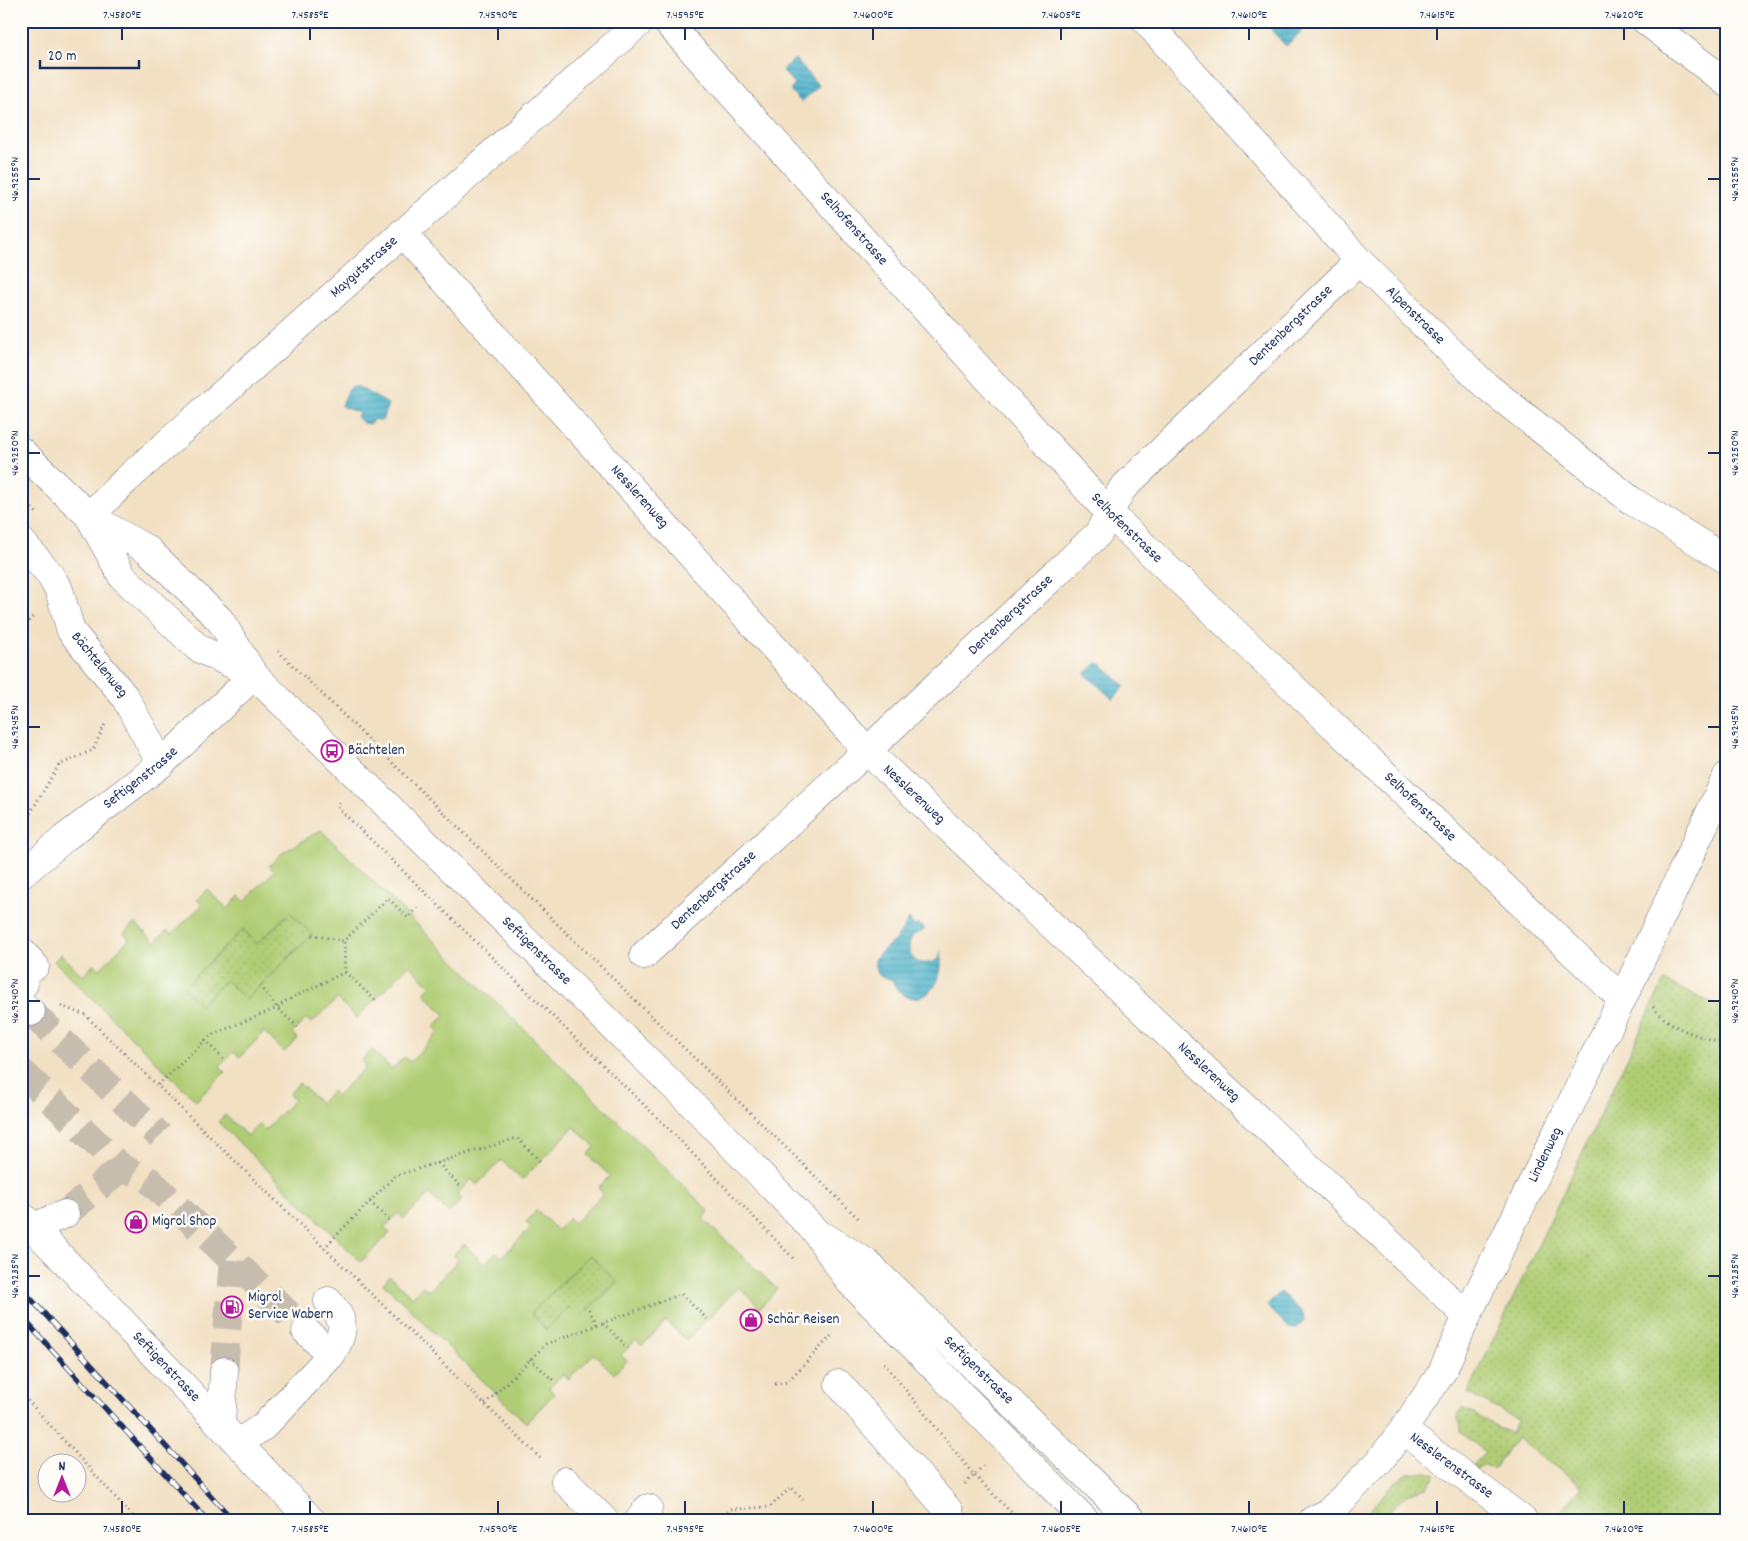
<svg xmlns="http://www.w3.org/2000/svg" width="1748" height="1541" font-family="Dekko,sans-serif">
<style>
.grass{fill:url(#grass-dots);stroke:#667e69}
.garden{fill:#b0cd74;stroke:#667e69;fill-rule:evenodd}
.water{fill:url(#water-rules);stroke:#337094}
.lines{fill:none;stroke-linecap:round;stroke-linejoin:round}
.minor-tunnel{stroke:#c7bdaf;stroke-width:28;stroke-dasharray:28 14;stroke-linecap:butt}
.minor-casing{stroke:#666d81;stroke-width:29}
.major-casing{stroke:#666d81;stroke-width:29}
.path{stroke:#666d81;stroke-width:3;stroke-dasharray:1 4;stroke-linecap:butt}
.minor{stroke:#fff;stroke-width:28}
.major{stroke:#fff;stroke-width:28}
.rail-casing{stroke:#1b2f5e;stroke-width:5.5}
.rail{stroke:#fdfcf7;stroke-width:4;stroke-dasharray:11;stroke-linecap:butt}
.ticks{fill:none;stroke:#1b2f5e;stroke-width:2}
.labels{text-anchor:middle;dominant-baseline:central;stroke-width:5;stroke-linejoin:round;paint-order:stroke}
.street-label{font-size:15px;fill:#1b2f5e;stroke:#fdfcf7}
.poi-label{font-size:15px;fill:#1b2f5e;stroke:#fdfcf7;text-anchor:start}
.neatline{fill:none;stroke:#1b2f5e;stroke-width:2}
.ticks-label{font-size:12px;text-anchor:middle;fill:#1b2f5e}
</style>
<defs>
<pattern id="grass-dots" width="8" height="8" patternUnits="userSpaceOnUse" patternTransform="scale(1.25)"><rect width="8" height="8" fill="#b0cd74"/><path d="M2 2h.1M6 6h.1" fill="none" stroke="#97b067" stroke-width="1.8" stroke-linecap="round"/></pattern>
<pattern id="water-rules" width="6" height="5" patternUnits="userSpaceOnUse" patternTransform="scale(1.25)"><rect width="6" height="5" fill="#4bb2ca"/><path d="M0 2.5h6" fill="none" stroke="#3e91a7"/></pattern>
</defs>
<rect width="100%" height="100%" fill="#fdfcf7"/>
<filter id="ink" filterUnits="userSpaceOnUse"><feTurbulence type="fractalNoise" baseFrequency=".02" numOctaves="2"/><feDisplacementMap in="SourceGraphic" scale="10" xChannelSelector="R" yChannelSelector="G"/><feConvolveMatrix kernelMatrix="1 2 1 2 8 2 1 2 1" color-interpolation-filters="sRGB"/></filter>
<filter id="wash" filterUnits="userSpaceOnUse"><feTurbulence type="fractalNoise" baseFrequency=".0096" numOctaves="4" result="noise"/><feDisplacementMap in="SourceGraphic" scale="20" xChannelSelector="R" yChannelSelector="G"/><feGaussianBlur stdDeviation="1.12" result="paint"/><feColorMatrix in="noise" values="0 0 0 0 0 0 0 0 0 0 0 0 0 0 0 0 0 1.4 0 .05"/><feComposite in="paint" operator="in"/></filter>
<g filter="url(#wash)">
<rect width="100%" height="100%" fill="#f2e0c3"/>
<path class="grass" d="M 290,912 L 312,935 L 246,1000 L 200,1005 L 183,988 L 243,929 L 257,944 Z
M 1664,981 L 1727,1010 L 1727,1520 L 1559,1520 L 1556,1517 L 1582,1487 L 1517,1438 L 1493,1469 L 1485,1465 L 1477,1469 L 1473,1466 L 1485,1452 L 1461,1432 L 1461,1426 L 1457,1415 L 1462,1408 L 1511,1434 L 1518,1420 L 1468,1393 Z
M 590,1255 L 617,1282 L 580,1318 L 547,1330 L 530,1313 Z
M 1426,1472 L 1436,1475 L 1427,1488 L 1408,1493 L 1381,1520 L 1360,1520 L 1394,1483 L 1408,1474 Z"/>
<path class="garden" d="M 321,830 L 709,1211 L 703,1219 L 777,1289 L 760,1308 L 739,1287 L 686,1340 L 666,1321 L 642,1346 L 636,1340 L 621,1355 L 627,1361 L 614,1374 L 594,1354 L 569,1379 L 563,1374 L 549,1388 L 554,1394 L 526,1423 L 383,1283 L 390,1276 L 412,1297 L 423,1286 L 429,1291 L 458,1260 L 453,1255 L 464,1244 L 484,1264 L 496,1252 L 502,1257 L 531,1227 L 526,1222 L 537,1210 L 557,1230 L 569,1218 L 574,1223 L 603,1194 L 598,1188 L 610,1176 L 588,1155 L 595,1147 L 574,1127 L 522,1180 L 501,1160 L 477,1185 L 471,1179 L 457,1194 L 462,1200 L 449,1213 L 429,1194 L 404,1219 L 398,1213 L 384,1228 L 390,1233 L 361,1262 L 218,1122 L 225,1115 L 247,1136 L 259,1124 L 265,1130 L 294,1100 L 289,1094 L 299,1083 L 320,1103 L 332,1091 L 337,1096 L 366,1066 L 361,1061 L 372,1050 L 392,1069 L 404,1057 L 410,1062 L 439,1032 L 434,1027 L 445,1015 L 424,993 L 430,986 L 409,965 L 357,1018 L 337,999 L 312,1023 L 306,1019 L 292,1033 L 298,1039 L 284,1052 L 264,1032 L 240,1057 L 234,1052 L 220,1066 L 225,1072 L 196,1101 L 54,961 L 61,954 L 83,976 L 94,964 L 100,969 L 129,939 L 124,933 L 135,923 L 155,942 L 167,930 L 172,934 L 202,905 L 197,899 L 207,889 L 228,909 L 239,896 L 245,901 L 274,871 L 269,866 L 281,854 ZM 290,912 L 312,935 L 246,1000 L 226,980 L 200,1005 L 183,988 L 243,929 L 257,944 ZM 590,1255 L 617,1282 L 580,1318 L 569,1307 L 546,1330 L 531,1313 Z"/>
<path class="water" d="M 1280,21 L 1312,21 L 1286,46 L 1271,30 Z
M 795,59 L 819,86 L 801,102 L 790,90 L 795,85 L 782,70 Z
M 355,385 L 388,404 L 382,421 L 374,419 L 370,424 L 363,423 L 357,417 L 359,413 L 341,406 L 349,389 Z
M 1098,662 L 1125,686 L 1113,699 L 1085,674 Z
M 909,919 L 914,926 L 919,924 L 925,929 L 921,932 L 913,935 C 901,955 918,971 939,959 L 941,951 C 942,962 941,976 935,986 C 923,1004 898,1001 893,980 L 880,976 C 865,957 885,951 896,939 C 901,933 905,926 909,919 Z
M 1280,1292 L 1303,1313 L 1304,1320 L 1296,1329 L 1289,1328 L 1267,1306 Z"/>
</g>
<g filter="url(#ink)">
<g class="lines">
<path class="minor-tunnel" d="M 31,1012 L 160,1136
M 21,1071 L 122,1168 L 150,1181 L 306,1331
M 65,1214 L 122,1168
M 224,1371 L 233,1260"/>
<g class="minor-casing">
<g id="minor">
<path id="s1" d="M 666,21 L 1110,514 L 1622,999"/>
<path id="s2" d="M 1146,21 L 1359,261 L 1485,385 L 1632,501 L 1727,560"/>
<path d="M 1646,21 L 1727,83"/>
<path id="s3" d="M 402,233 L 867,751 L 1467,1316"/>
<path id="s4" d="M 89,516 L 126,480 L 641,21"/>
<path id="s5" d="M 21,541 L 48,572 L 59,590 L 71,631 L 125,697 L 161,764"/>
<path id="s6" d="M 21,875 L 66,837 L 161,764 L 254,675"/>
<path d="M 21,951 L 35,966"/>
<path id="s7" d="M 644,955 L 867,751 L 1098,534 L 1122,489 L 1359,261"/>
<path d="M 21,981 L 24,984"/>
<path d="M 21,1004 L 31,1012"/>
<path id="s8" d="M 21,1215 L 311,1520"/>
<path d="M 33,1227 L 65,1214"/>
<path d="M 306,1331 L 331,1355"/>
<path d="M 839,1384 L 949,1511 L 951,1520"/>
<path d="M 221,1425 L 224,1371"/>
<path id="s9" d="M 1403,1430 L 1523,1520"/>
<path d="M 238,1443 L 264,1426 L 331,1355 C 345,1333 347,1321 328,1301"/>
<path d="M 565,1481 L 604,1520"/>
<path d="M 639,1520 L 648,1508"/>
<path id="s10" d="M 1313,1520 L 1328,1513 L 1378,1463 L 1403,1430 L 1442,1372 L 1467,1316 L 1632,979 L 1727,776"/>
</g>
</g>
<g class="major-casing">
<g id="major">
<path id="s11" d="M 21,451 L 89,516 L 148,550 L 220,620 L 254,675 L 695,1107 L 815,1231 L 850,1282 L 1085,1520"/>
<path d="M 89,516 L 122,576 L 198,648 L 254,675"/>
<path id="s12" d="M 825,1237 L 867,1263 L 1132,1520"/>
</g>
</g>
<path class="path" d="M 21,498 L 37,513
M 21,628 L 35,615
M 278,651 L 858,1218
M 339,802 L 338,808 L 670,1130 L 793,1258
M 21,825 L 26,820 L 59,765 L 93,750 L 105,724
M 312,935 L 344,941
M 345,972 L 375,1000
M 260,986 L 277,1008 L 298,1027
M 61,1006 L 85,1015 L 542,1460
M 1653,1007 C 1672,1030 1698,1037 1727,1043
M 205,1040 L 225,1061
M 158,1085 L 211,1035 L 277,1008 L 286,1001 L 345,972 L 344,941 L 388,898 L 408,918 L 417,908
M 438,1163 L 462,1188
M 370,1202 L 390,1221
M 324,1248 L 395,1176 L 517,1138 L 540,1161
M 589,1310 L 597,1325
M 603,1323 L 628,1348
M 530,1359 L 555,1382
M 884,1363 L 974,1475 L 1019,1520
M 775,1384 L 787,1382 L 834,1333
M 21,1393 L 136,1520
M 485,1404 L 546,1344 L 681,1294 L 707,1319
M 965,1484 L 983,1466
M 721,1520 L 731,1509 L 770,1507 L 791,1487 L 803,1500"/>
<use href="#minor" class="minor"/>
<use href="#major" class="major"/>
<g class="rail-casing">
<path id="rail" d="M 21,1288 L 233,1520
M 21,1316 L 207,1520"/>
</g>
<use href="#rail" class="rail"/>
</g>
</g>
<path class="ticks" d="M 122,28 L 122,40M 310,28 L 310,40M 498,28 L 498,40M 685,28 L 685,40M 873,28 L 873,40M 1061,28 L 1061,40M 1249,28 L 1249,40M 1437,28 L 1437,40M 1624,28 L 1624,40M 28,179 L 40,179M 1708,179 L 1720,179M 28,453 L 40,453M 1708,453 L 1720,453M 28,727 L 40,727M 1708,727 L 1720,727M 28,1001 L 40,1001M 1708,1001 L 1720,1001M 28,1276 L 40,1276M 1708,1276 L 1720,1276M 122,1501 L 122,1514M 310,1501 L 310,1514M 498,1501 L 498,1514M 685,1501 L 685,1514M 873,1501 L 873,1514M 1061,1501 L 1061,1514M 1249,1501 L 1249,1514M 1437,1501 L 1437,1514M 1624,1501 L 1624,1514"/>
<defs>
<g id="bus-ring" transform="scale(1.125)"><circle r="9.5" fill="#fdfcf7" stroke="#b5179e" stroke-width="1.5"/><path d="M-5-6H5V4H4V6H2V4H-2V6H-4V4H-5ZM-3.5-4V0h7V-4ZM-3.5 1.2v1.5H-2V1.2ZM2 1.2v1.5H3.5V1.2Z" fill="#b5179e"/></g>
<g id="shop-ring" transform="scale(1.125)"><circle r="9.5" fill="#fdfcf7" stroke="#b5179e" stroke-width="1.5"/><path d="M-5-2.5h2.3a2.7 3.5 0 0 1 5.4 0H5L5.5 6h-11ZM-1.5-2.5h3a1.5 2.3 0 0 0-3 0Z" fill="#b5179e"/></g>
<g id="fuel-ring" transform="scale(1.125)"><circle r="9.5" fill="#fdfcf7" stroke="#b5179e" stroke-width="1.5"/><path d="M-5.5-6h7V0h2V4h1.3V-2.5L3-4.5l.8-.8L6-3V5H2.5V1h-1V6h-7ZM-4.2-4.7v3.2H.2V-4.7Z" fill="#b5179e"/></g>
</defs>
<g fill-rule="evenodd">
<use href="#bus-ring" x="332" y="751"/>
<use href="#shop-ring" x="136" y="1222"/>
<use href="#fuel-ring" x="232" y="1307"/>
<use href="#shop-ring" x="751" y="1320"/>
</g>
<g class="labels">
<g class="street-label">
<text stroke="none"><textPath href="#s1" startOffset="280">Selhofenstrasse</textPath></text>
<text stroke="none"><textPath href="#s4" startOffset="371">Maygutstrasse</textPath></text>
<text stroke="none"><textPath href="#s2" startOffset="399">Alpenstrasse</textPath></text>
<text stroke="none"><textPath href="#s7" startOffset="905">Dentenbergstrasse</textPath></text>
<text stroke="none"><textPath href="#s3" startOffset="355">Nesslerenweg</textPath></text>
<text stroke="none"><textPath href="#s1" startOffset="685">Selhofenstrasse</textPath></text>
<text stroke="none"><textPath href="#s7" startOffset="500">Dentenbergstrasse</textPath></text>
<text stroke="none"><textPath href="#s5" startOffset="149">Bächtelenweg</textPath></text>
<text stroke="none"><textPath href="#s6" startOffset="154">Seftigenstrasse</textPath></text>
<text stroke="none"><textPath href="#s3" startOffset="760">Nesslerenweg</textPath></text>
<text stroke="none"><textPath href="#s1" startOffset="1090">Selhofenstrasse</textPath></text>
<text stroke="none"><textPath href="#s7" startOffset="95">Dentenbergstrasse</textPath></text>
<text stroke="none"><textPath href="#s11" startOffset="722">Seftigenstrasse</textPath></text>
<text stroke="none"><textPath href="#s3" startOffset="1165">Nesslerenweg</textPath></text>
<text stroke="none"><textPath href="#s10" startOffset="439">Lindenweg</textPath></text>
<text stroke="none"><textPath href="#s8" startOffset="210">Seftigenstrasse</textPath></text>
<text stroke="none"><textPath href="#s12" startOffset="204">Seftigenstrasse</textPath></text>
<text stroke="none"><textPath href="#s9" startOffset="60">Nesslerenstrasse</textPath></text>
</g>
<g class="poi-label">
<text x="348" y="751">Bächtelen</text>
<text x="152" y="1222">Migrol Shop</text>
<text x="248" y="1298">Migrol<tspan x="248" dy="17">Service Wabern</tspan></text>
<text x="767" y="1320">Schär Reisen</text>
</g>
</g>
<rect width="1748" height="1541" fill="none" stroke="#fdfcf7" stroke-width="55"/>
<g transform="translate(62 1478)"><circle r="24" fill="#fdfcf7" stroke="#a3aaba"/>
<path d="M0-4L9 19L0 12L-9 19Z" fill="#b5179e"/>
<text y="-8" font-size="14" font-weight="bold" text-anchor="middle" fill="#1b2f5e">N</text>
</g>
<path d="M40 60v8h99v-8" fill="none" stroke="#1b2f5e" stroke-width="2.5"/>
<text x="48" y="60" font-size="15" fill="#1b2f5e" stroke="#fdfcf7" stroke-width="4" paint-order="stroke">20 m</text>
<rect x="28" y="28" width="1692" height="1486" class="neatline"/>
<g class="ticks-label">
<text x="122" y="18">7.4580°E</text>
<text x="310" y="18">7.4585°E</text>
<text x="498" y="18">7.4590°E</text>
<text x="685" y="18">7.4595°E</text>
<text x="873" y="18">7.4600°E</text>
<text x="1061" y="18">7.4605°E</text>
<text x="1249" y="18">7.4610°E</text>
<text x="1437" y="18">7.4615°E</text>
<text x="1624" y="18">7.4620°E</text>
<text transform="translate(14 179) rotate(-90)" y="4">46.9255°N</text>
<text transform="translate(1734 179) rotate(-90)" y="4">46.9255°N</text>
<text transform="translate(14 453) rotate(-90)" y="4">46.9250°N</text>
<text transform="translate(1734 453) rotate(-90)" y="4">46.9250°N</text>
<text transform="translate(14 727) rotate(-90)" y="4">46.9245°N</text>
<text transform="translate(1734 727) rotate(-90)" y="4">46.9245°N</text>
<text transform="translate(14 1001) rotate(-90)" y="4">46.9240°N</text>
<text transform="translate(1734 1001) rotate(-90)" y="4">46.9240°N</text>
<text transform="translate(14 1276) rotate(-90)" y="4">46.9235°N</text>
<text transform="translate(1734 1276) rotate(-90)" y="4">46.9235°N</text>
<text x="122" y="1532">7.4580°E</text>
<text x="310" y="1532">7.4585°E</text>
<text x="498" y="1532">7.4590°E</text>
<text x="685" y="1532">7.4595°E</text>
<text x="873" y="1532">7.4600°E</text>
<text x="1061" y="1532">7.4605°E</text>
<text x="1249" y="1532">7.4610°E</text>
<text x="1437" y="1532">7.4615°E</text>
<text x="1624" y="1532">7.4620°E</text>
</g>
</svg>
